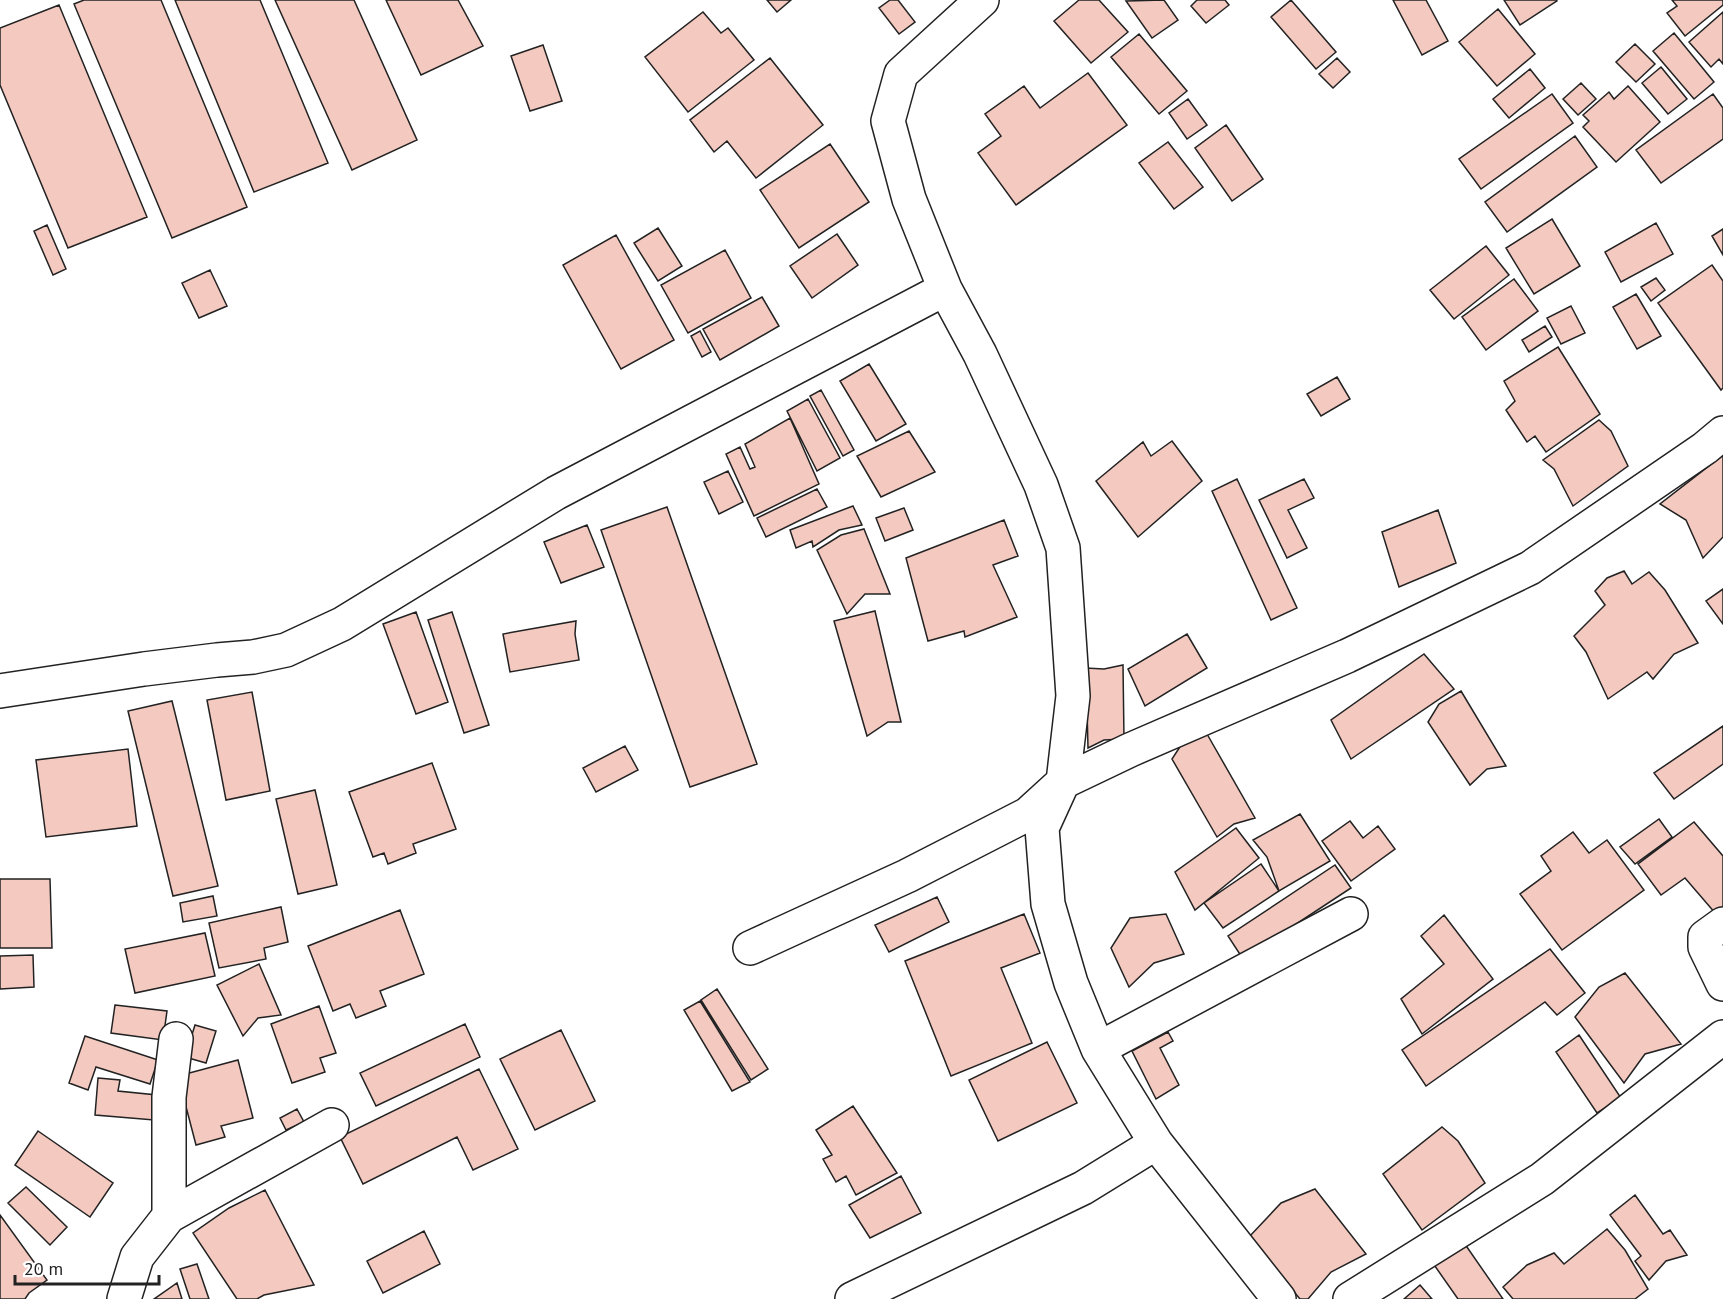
<svg xmlns="http://www.w3.org/2000/svg" width="1723" height="1299" font-family="'PT Sans',sans-serif">
<style>
.building{fill:#f3c9c0;stroke:#222;stroke-width:1.5}
.lines{fill:none;stroke-linecap:round;stroke-linejoin:round}
.minor-casing{stroke:#222;stroke-width:36}
.minor{stroke:#fff;stroke-width:33}
</style>
<rect width="100%" height="100%" fill="#fff"/>
<path class="building" d="M 84,0 L 161,0 L 247,207 L 172,238 L 74,4 Z
M 175,0 L 260,0 L 328,163 L 254,192 Z
M 275,0 L 354,0 L 417,140 L 352,170 Z
M 386,0 L 458,0 L 483,46 L 421,75 Z
M 767,0 L 791,0 L 777,12 Z
M 890,0 L 898,0 L 915,22 L 899,34 L 879,8 Z
M 1079,0 L 1099,0 L 1128,32 L 1091,63 L 1054,21 Z
M 1164,0 L 1178,20 L 1152,38 L 1126,1 Z
M 1197,0 L 1225,0 L 1229,5 L 1206,23 L 1191,6 Z
M 1291,0 L 1336,52 L 1316,69 L 1271,17 Z
M 1393,0 L 1426,0 L 1448,41 L 1422,55 Z
M 1504,0 L 1556,0 L 1557,1 L 1520,25 Z
M 1672,0 L 1723,0 L 1723,5 L 1685,36 L 1667,13 L 1677,6 Z
M 59,5 L 147,217 L 68,248 L 0,85 L 0,28 Z
M 1498,9 L 1535,54 L 1497,86 L 1459,42 Z
M 703,12 L 721,33 L 728,28 L 754,60 L 688,112 L 645,57 Z
M 1723,12 L 1723,64 L 1719,59 L 1711,67 L 1689,42 Z
M 1674,33 L 1714,82 L 1694,99 L 1653,51 Z
M 1139,34 L 1187,91 L 1159,114 L 1111,57 Z
M 1635,44 L 1655,64 L 1636,82 L 1616,62 Z
M 543,45 L 562,101 L 530,111 L 511,56 Z
M 770,58 L 823,125 L 756,178 L 727,141 L 714,152 L 690,120 Z
M 1337,58 L 1350,72 L 1333,88 L 1319,74 Z
M 1661,67 L 1687,99 L 1668,114 L 1642,83 Z
M 1530,69 L 1545,88 L 1509,118 L 1493,99 Z
M 1088,73 L 1127,125 L 1016,205 L 978,153 L 1001,136 L 985,114 L 1024,86 L 1040,108 Z
M 1581,83 L 1596,99 L 1578,115 L 1563,99 Z
M 1628,86 L 1660,122 L 1616,162 L 1583,127 L 1589,121 L 1583,115 L 1609,92 L 1614,99 Z
M 1552,94 L 1573,123 L 1481,189 L 1459,159 Z
M 1713,94 L 1723,108 L 1723,139 L 1661,183 L 1636,150 Z
M 1188,99 L 1207,125 L 1187,139 L 1169,113 Z
M 1226,125 L 1263,179 L 1232,201 L 1195,148 Z
M 1575,136 L 1597,167 L 1507,232 L 1485,202 Z
M 1168,142 L 1203,187 L 1174,209 L 1139,163 Z
M 830,144 L 869,202 L 799,248 L 760,190 Z
M 1552,219 L 1580,266 L 1534,294 L 1506,248 Z
M 1656,223 L 1673,254 L 1621,282 L 1605,252 Z
M 47,225 L 66,269 L 53,275 L 34,231 Z
M 658,228 L 682,266 L 658,281 L 634,243 Z
M 1723,229 L 1723,255 L 1712,236 Z
M 837,234 L 858,265 L 812,298 L 790,266 Z
M 616,235 L 674,340 L 621,369 L 563,265 Z
M 1486,246 L 1509,275 L 1454,319 L 1430,290 Z
M 725,250 L 751,298 L 688,333 L 661,285 Z
M 1712,265 L 1723,281 L 1723,388 L 1721,390 L 1658,303 Z
M 210,270 L 227,306 L 199,318 L 182,283 Z
M 1656,278 L 1665,290 L 1651,301 L 1641,287 Z
M 1514,279 L 1538,311 L 1486,350 L 1462,317 Z
M 1636,294 L 1661,336 L 1637,349 L 1613,307 Z
M 762,297 L 779,326 L 720,360 L 703,329 Z
M 1571,306 L 1585,333 L 1561,344 L 1547,318 Z
M 1545,326 L 1552,337 L 1529,352 L 1522,340 Z
M 700,331 L 711,352 L 702,357 L 691,336 Z
M 1558,347 L 1600,414 L 1546,452 L 1535,436 L 1527,442 L 1506,410 L 1515,401 L 1504,381 Z
M 869,364 L 906,424 L 876,441 L 840,381 Z
M 1337,377 L 1350,399 L 1321,416 L 1307,394 Z
M 821,390 L 854,450 L 843,456 L 810,396 Z
M 808,399 L 840,458 L 817,471 L 787,411 Z
M 790,418 L 819,484 L 754,516 L 726,454 L 740,447 L 750,469 L 755,467 L 745,444 Z
M 1599,420 L 1611,431 L 1628,466 L 1573,506 L 1554,469 L 1543,460 Z
M 909,431 L 935,472 L 881,497 L 857,456 Z
M 1172,441 L 1202,481 L 1138,537 L 1096,481 L 1143,442 L 1151,456 Z
M 1723,455 L 1723,537 L 1703,558 L 1686,520 L 1660,504 Z
M 728,471 L 743,502 L 719,514 L 704,482 Z
M 1237,479 L 1297,608 L 1271,620 L 1212,491 Z
M 1304,479 L 1314,498 L 1288,510 L 1307,548 L 1287,558 L 1259,500 Z
M 817,489 L 827,507 L 766,537 L 757,518 Z
M 853,506 L 862,525 L 839,530 L 813,547 L 812,541 L 796,548 L 790,530 Z
M 667,507 L 757,764 L 690,787 L 601,530 Z
M 904,508 L 913,530 L 885,541 L 876,518 Z
M 1438,510 L 1456,563 L 1399,587 L 1382,532 Z
M 1004,520 L 1018,556 L 993,565 L 1017,617 L 965,637 L 964,631 L 928,641 L 906,558 Z
M 587,525 L 604,567 L 561,583 L 544,542 Z
M 864,529 L 890,594 L 865,594 L 847,614 L 817,550 L 841,535 Z
M 1624,571 L 1632,584 L 1649,572 L 1665,590 L 1698,643 L 1674,654 L 1653,679 L 1647,672 L 1608,699 L 1586,652 L 1574,636 L 1605,605 L 1595,591 L 1607,578 Z
M 1723,589 L 1723,624 L 1706,601 Z
M 875,611 L 901,722 L 888,722 L 867,736 L 834,621 Z
M 416,612 L 448,702 L 416,714 L 383,624 Z
M 452,612 L 489,725 L 464,733 L 428,620 Z
M 576,621 L 575,634 L 579,660 L 510,672 L 503,634 Z
M 1187,634 L 1207,668 L 1145,706 L 1128,669 Z
M 1424,654 L 1454,689 L 1351,759 L 1331,720 Z
M 1123,665 L 1124,739 L 1104,740 L 1088,748 L 1086,668 L 1104,669 Z
M 1461,691 L 1506,766 L 1487,769 L 1470,785 L 1428,722 L 1439,704 Z
M 252,692 L 270,791 L 226,800 L 207,700 Z
M 172,701 L 218,886 L 173,896 L 128,711 Z
M 1723,726 L 1723,764 L 1674,799 L 1654,773 Z
M 1207,734 L 1255,818 L 1234,824 L 1217,837 L 1172,759 L 1185,739 Z
M 625,746 L 638,770 L 596,792 L 583,768 Z
M 128,749 L 137,826 L 46,837 L 36,760 Z
M 432,763 L 456,829 L 413,844 L 416,853 L 388,864 L 384,853 L 373,857 L 349,792 Z
M 315,790 L 337,885 L 298,894 L 276,799 Z
M 1300,814 L 1330,861 L 1279,891 L 1267,857 L 1253,840 Z
M 1659,819 L 1672,837 L 1635,864 L 1620,847 Z
M 1350,821 L 1363,838 L 1378,826 L 1395,849 L 1351,881 L 1322,841 Z
M 1694,822 L 1723,856 L 1723,909 L 1716,914 L 1685,878 L 1661,895 L 1638,864 Z
M 1236,828 L 1259,858 L 1195,910 L 1175,872 Z
M 1573,832 L 1589,853 L 1607,840 L 1644,890 L 1562,950 L 1520,894 L 1551,871 L 1541,856 Z
M 1261,864 L 1279,891 L 1223,928 L 1204,903 Z
M 1335,865 L 1351,888 L 1243,959 L 1228,936 Z
M 0,879 L 50,879 L 52,948 L 0,948 Z
M 213,896 L 217,916 L 183,922 L 180,903 Z
M 937,897 L 949,922 L 889,952 L 875,925 Z
M 281,907 L 288,942 L 264,948 L 266,959 L 219,968 L 209,923 Z
M 400,910 L 424,974 L 380,991 L 386,1006 L 356,1018 L 350,1004 L 333,1011 L 308,946 Z
M 1024,914 L 1040,953 L 1001,968 L 1032,1043 L 951,1076 L 905,961 Z
M 1166,914 L 1184,954 L 1154,963 L 1129,987 L 1111,948 L 1130,918 Z
M 1444,915 L 1493,979 L 1422,1034 L 1401,999 L 1444,964 L 1421,936 Z
M 205,933 L 215,976 L 135,993 L 125,949 Z
M 1550,949 L 1585,993 L 1557,1015 L 1545,1002 L 1426,1086 L 1402,1050 Z
M 33,955 L 34,987 L 0,989 L 0,956 Z
M 259,964 L 281,1015 L 258,1018 L 243,1036 L 217,985 Z
M 1625,973 L 1681,1044 L 1645,1054 L 1624,1083 L 1575,1017 L 1599,987 Z
M 717,989 L 768,1069 L 751,1080 L 701,1000 Z
M 700,1001 L 750,1082 L 732,1091 L 684,1010 Z
M 115,1005 L 167,1011 L 163,1040 L 111,1033 Z
M 319,1006 L 336,1053 L 320,1058 L 325,1072 L 292,1083 L 271,1024 Z
M 465,1024 L 480,1057 L 376,1106 L 360,1073 Z
M 195,1025 L 216,1031 L 206,1063 L 185,1057 Z
M 561,1030 L 595,1101 L 535,1130 L 500,1059 Z
M 1168,1032 L 1173,1041 L 1160,1048 L 1179,1085 L 1156,1099 L 1132,1051 Z
M 1579,1035 L 1621,1098 L 1597,1113 L 1556,1052 Z
M 85,1036 L 158,1060 L 150,1084 L 96,1067 L 88,1090 L 69,1083 Z
M 1047,1042 L 1077,1103 L 998,1141 L 969,1080 Z
M 238,1060 L 253,1118 L 221,1126 L 225,1137 L 196,1145 L 178,1076 Z
M 479,1069 L 518,1149 L 473,1170 L 457,1137 L 363,1184 L 340,1137 Z
M 98,1078 L 120,1080 L 118,1091 L 157,1095 L 154,1120 L 95,1115 Z
M 853,1106 L 897,1173 L 856,1195 L 846,1176 L 836,1182 L 823,1159 L 832,1155 L 816,1130 Z
M 297,1109 L 304,1122 L 286,1130 L 280,1118 Z
M 1442,1127 L 1458,1141 L 1485,1183 L 1422,1230 L 1383,1174 Z
M 38,1131 L 113,1183 L 90,1217 L 15,1165 Z
M 901,1176 L 921,1213 L 870,1238 L 849,1205 Z
M 26,1187 L 67,1227 L 50,1245 L 8,1203 Z
M 1315,1189 L 1366,1254 L 1331,1272 L 1308,1299 L 1300,1299 L 1249,1237 L 1281,1203 Z
M 265,1190 L 314,1285 L 264,1295 L 257,1299 L 237,1299 L 193,1233 L 229,1208 Z
M 1635,1195 L 1663,1234 L 1670,1230 L 1687,1255 L 1666,1261 L 1649,1280 L 1635,1261 L 1641,1256 L 1610,1215 Z
M 0,1215 L 47,1280 L 29,1293 L 25,1299 L 0,1299 Z
M 1607,1229 L 1625,1250 L 1648,1289 L 1635,1299 L 1513,1299 L 1503,1287 L 1527,1265 L 1554,1253 L 1564,1264 Z
M 424,1231 L 440,1264 L 383,1293 L 367,1261 Z
M 1460,1237 L 1503,1299 L 1458,1299 L 1430,1259 Z
M 197,1264 L 209,1299 L 190,1299 L 180,1269 Z
M 177,1283 L 182,1299 L 154,1299 Z
M 1420,1285 L 1432,1299 L 1404,1299 Z"/>
<g class="lines">
<g class="minor-casing">
<path id="minor" d="M 0,691 L 144,669 L 217,660 L 253,657 L 286,650 L 342,624 L 556,493 L 945,289
M 1723,924 L 1705,937 L 1705,947 L 1723,984
M 750,948 L 907,876 L 1028,814 L 1063,782 L 1130,750 L 1347,656 L 1530,568 L 1705,448 L 1723,433
M 1098,1049 L 1351,914
M 1156,1143 L 1279,1299
M 169,1216 L 169,1097 L 176,1039
M 124,1299 L 137,1257 L 169,1216 L 332,1125
M 852,1299 L 1083,1188 L 1156,1143 L 1098,1049 L 1071,983 L 1048,904 L 1042,828 L 1063,782 L 1073,696 L 1063,548 L 1041,485 L 980,354 L 945,289 L 909,199 L 888,121 L 901,74 L 982,0
M 1350,1299 L 1542,1179 L 1723,1037"/>
</g>
<use href="#minor" class="minor"/>
</g>
<path d="M15 1275v9h144v-9" fill="none" stroke="#222222" stroke-width="3"/>
<text x="24" y="1275" font-size="18" fill="#222222" stroke="#ffffff" stroke-width="4.5" paint-order="stroke">20 m</text>
</svg>
